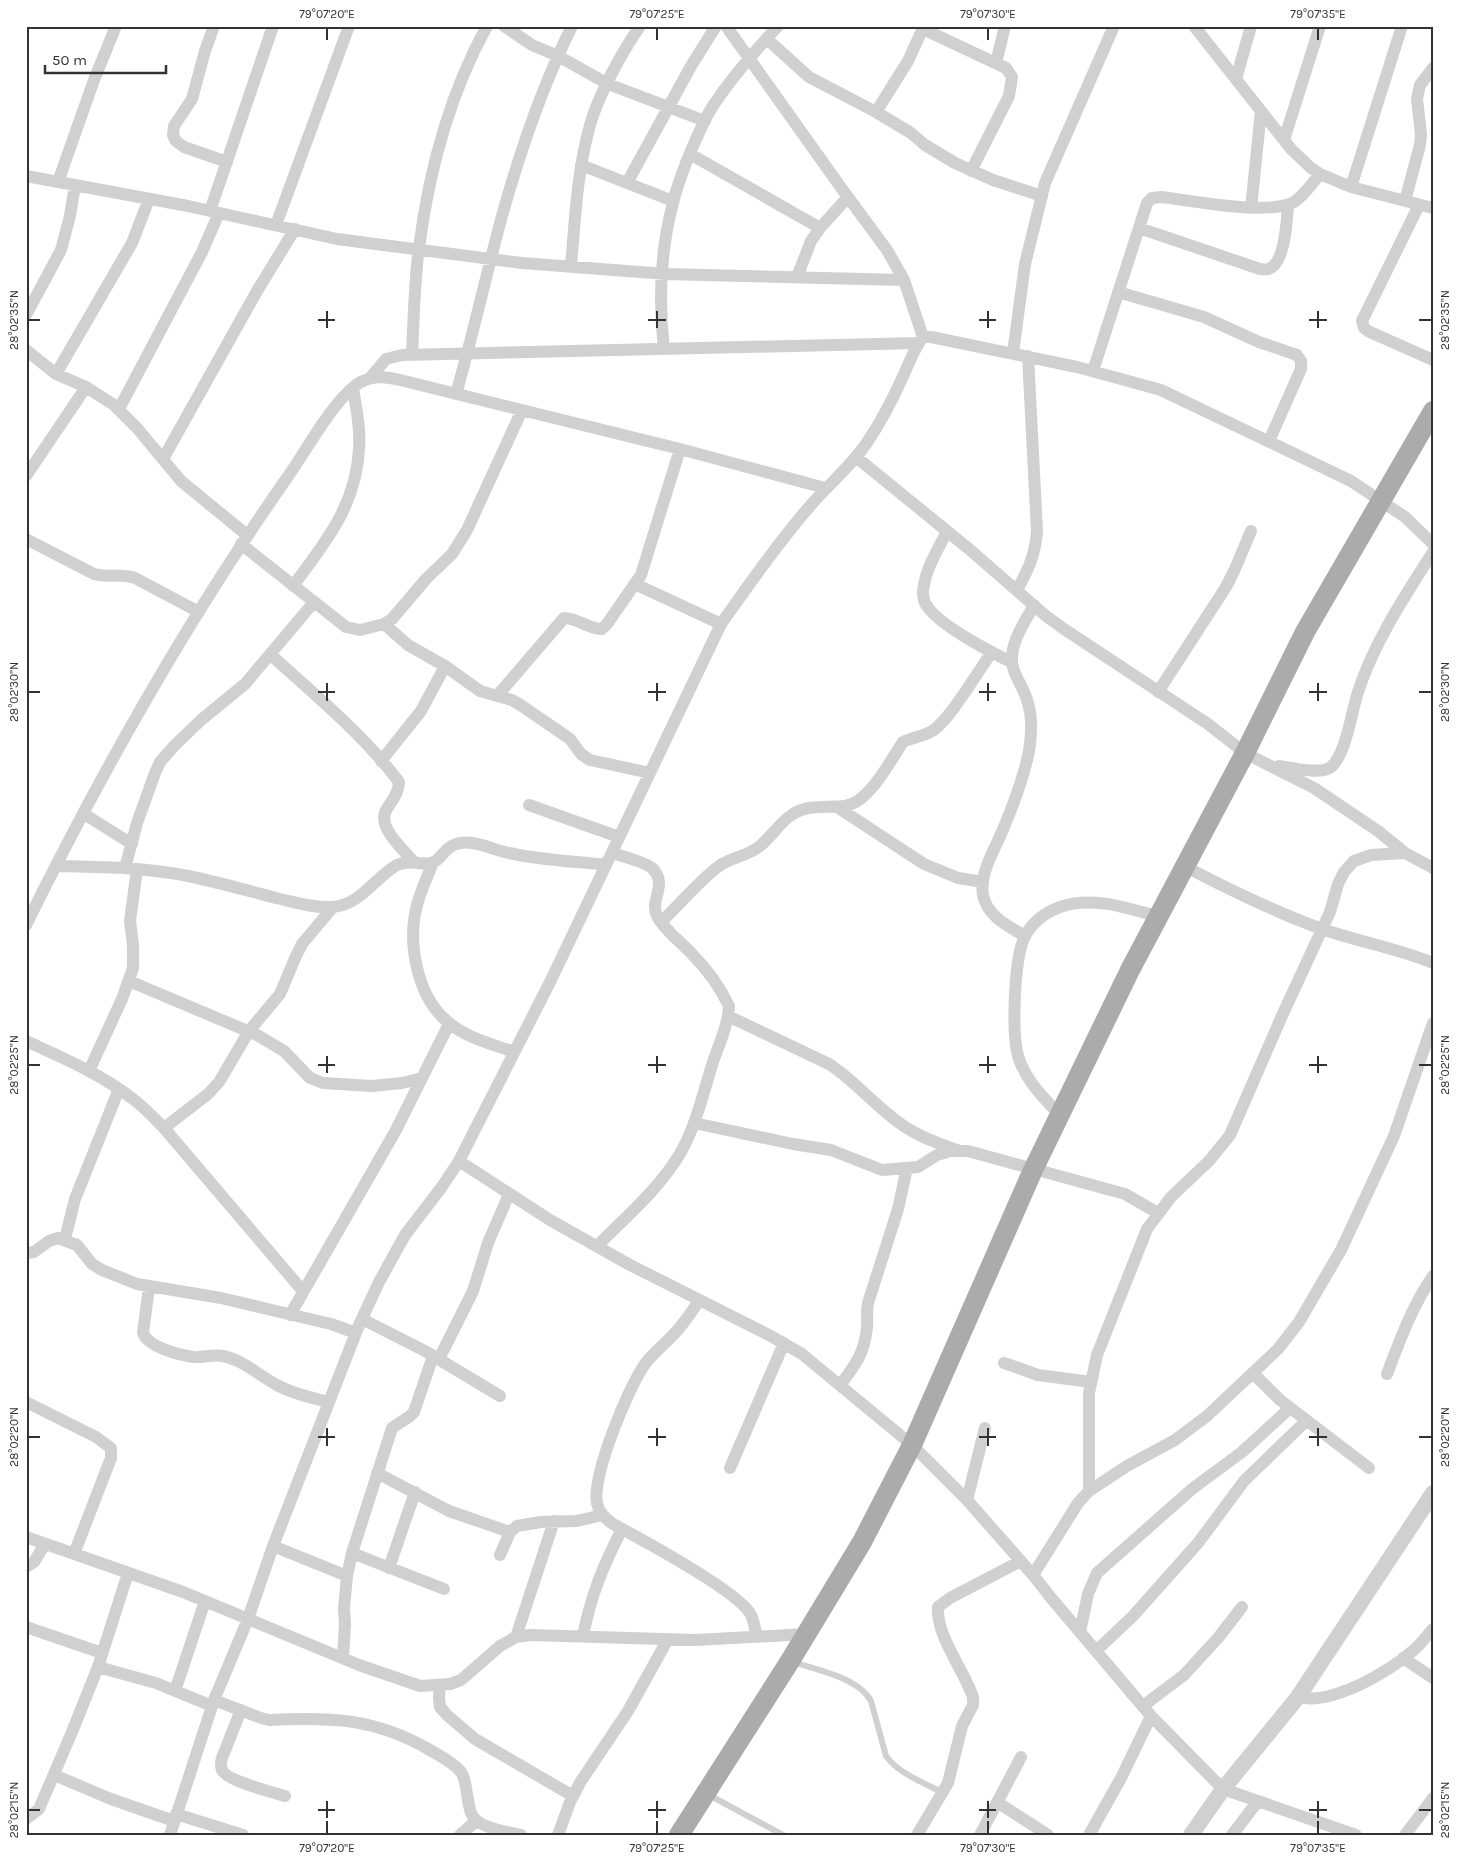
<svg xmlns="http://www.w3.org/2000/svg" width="1459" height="1861" font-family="Karla,sans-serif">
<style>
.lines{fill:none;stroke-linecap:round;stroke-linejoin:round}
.service{stroke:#d0d0d0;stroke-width:6}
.minor{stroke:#d0d0d0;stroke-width:12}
.tertiary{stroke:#d0d0d0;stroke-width:16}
.primary{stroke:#ababab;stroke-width:20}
.ticks{fill:none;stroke:#333;stroke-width:2}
.neatline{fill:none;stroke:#333;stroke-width:2}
.ticks-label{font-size:12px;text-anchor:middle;fill:#333}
</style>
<rect width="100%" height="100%" fill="#fff"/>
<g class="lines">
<path class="service" d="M 793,1662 C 817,1670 859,1678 871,1701 L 886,1756 C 899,1774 923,1782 943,1793
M 709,1795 L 783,1835"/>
<path class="minor" d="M 214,26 L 205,51 L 192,99 L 174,126 L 173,135 L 176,141 L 184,147 L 227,162
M 504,26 L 532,45 L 558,56 L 608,84 L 705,121
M 726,26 L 842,189 L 887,250 L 904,280 L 923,337
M 1194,26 L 1291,149 L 1311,168 L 1320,174 L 1351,187 L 1433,208
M 923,29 L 1006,68 L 1012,77 L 1009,96 L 971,171
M 767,39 L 809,77 L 876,112 L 911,133 L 925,145 L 955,163 L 993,180 L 1042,196
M 996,63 L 1005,26
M 1236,79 L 1251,26
M 876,112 L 908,61 L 924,26
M 1284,140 L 1320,26
M 690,154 L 820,228
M 581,165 L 673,201
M 26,176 L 188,206 L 337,239 L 522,263 L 666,274 L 904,280
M 58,182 L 94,80 L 116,26
M 627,183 L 691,66 L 716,26
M 1351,187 L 1402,26
M 1405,201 L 1420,145 L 1421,134 L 1417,99 L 1420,85 L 1433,68
M 1419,205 L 1362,321 L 1364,328 L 1370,332 L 1433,360
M 1251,208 L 1261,111
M 210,211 L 273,26
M 276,225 L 349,26
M 1139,228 L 1260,269 C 1262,269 1267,270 1268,269 C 1285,265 1287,219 1288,205
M 571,266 C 575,219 577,172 590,125 C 598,96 622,52 640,26
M 797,277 L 811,241 L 820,228 L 848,197
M 1118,292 L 1204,317 L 1259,342 L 1297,355 L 1301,361 L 1301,369 L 1269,441
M 26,315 L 61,250 L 70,216 L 75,185
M 664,349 C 656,280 663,215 691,151 C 697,137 703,122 711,109 C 730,79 754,52 778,26
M 26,350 L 56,374 L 86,387 L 114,405 L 137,428 L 181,481 L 247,535
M 1013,353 L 1025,264 L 1045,183 L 1114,26
M 412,354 C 414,319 414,283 419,248 C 429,170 449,95 487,26
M 1093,371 L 1147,203 L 1152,198 L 1162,197 C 1193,201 1269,216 1294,202 C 1304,196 1313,182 1320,174
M 56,374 L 132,243 L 149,199
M 370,378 L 386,359 L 402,355 L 918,343
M 456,394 C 473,335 486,275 502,216 C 520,151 542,87 572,26
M 119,409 L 202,252 L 219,213
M 856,457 L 969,549 L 1046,616 L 1064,629 L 1208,724 L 1245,753 L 1314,788 L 1378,831 L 1405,853 L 1433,868
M 163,459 L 257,291 L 295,229
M 26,476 L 86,387
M 947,531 C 939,548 927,566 924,585 C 923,589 923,596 924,600 C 930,621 991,652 1011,662
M 26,539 L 94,574 C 107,578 120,573 135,578 L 199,612
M 241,544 L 346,627 L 360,630 L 384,624 L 392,619 L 426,579 L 452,554 L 467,530 L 522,410
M 635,584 L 721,624
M 293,586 C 325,543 356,506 359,449 C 361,429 356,408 353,388
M 1017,590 C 1029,568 1035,556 1037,531 L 1028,356
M 384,624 L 408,645 L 445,666 L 480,691 L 512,700 L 522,706 L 570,739 L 581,754 L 590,760 L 650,773
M 271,655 C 314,694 364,735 399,782 C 399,792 393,799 388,807 C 374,825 402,848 413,861
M 1158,692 L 1226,587 L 1234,571 L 1251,531
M 497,696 L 564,618 C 578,618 588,629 602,629 L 607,624 L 641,575 L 680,449
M 381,761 L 421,711 L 445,666
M 1279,766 C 1292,768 1321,775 1331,767 C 1346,755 1352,710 1358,692 C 1374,642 1405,596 1433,552
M 529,805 L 619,837
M 837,807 L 924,864 L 958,878 L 983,882
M 84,814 L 132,844
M 433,862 C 428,876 421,890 417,905 C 407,943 417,997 448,1022 C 466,1038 492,1044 514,1052
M 56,866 C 100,867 144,867 188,876 C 217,882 246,890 276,898 C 294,902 312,908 331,907 C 360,906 374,878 397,865 C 412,858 422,867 434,862 C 442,858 445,848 454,845 C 468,838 487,847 501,851 C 535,860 572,861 606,865
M 1186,867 C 1230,890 1275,912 1322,929 C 1359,942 1397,948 1433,963
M 125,868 L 137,823 L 155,773 L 160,762 L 175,745 L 201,720 L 245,684 L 314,602
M 661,922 C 679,905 700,880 719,866 C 732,857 748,856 760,846 C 772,836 780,822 793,814 C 809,804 828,808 845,806 C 869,803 890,761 903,742 C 912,737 923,737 932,731 C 950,720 978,671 992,652
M 26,925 C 103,769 189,617 289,475 C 307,449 332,403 356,385 C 370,375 384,376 400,380 L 680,449 L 825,488
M 1025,936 C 1008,926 987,916 983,895 C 979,872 996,848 1004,827 C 1014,803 1024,777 1029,751 C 1032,731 1033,712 1024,692 C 1020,682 1012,672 1012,661 C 1011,641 1025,622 1034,605
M 129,981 L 257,1035 L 284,1051 L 310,1078 L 323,1083 L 372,1086 L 402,1083 L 422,1078
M 728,1016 L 829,1064 C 857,1082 878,1110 907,1128 C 922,1138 940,1144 957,1150
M 26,1041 C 63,1058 101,1074 133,1099 C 144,1107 154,1118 164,1128 L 302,1290
M 89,1071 L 122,999 L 133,968 L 133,945 L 130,921 L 137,869
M 1059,1114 C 1043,1097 1027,1082 1019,1059 C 1011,1036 1014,958 1025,936 C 1033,921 1048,911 1063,906 C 1094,896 1130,909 1160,917
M 694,1123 L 793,1144 L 831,1150 L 882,1170 L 918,1167 L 937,1155 L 951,1151 L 968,1151 L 1125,1194 L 1158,1213
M 164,1128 L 208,1094 L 219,1082 L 249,1031 L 280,994 L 296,956 L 302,944 L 333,907
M 459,1161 L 550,1220 L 630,1265 L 769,1335 L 802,1354 L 912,1445 L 967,1500 L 1033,1575 L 1052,1599 L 1151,1716 L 1223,1789 L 1356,1835
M 65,1239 L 75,1199 L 119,1089
M 597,1246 C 626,1217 660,1188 681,1152 C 696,1125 703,1094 712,1065 C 718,1046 728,1027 729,1006 C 720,987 706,968 691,953 C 680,941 664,930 657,916 C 649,899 669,885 652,868 C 645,862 622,856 612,853
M 26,1253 L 34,1252 L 49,1241 L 58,1238 L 77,1245 L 92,1264 L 102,1270 L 137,1284 L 221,1298 L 331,1324 L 356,1333
M 149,1287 L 143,1333 C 148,1347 179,1355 193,1357 C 203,1358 213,1354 223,1356 C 243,1360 260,1376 277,1385 C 292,1394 311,1397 328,1402
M 699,1301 C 691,1312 684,1324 674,1334 C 665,1344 653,1353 645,1364 C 628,1388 592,1475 597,1503 C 599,1513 605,1518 613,1524 C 639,1538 740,1592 751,1615 C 754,1621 755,1630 757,1637
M 290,1315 L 396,1130 L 449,1024
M 362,1319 L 425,1351 L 500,1396
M 439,1359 L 473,1291 L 488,1243 L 509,1194
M 1004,1363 L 1038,1375 L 1091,1382
M 1253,1373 L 1280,1400 L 1369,1468
M 1387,1374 C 1400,1340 1412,1306 1433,1276
M 840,1385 C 855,1366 865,1352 867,1327 C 868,1318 866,1313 868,1303 L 898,1209 L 907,1168
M 26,1402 L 96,1437 L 111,1448 L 111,1458 L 74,1554
M 730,1468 L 784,1343
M 377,1473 L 449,1511 L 510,1532
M 1089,1491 L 1089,1393 L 1097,1355 L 1147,1229 L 1171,1197 L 1209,1161 L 1230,1135 L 1281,1018 L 1330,912 L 1338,884 L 1344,872 L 1354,861 L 1371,855 L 1405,853
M 967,1500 L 985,1428
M 26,1537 L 183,1592 L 359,1665 L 420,1686 L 450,1684 L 461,1680 L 500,1646 L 516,1637 L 530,1635 L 696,1640 L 806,1634
M 273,1546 L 347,1576
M 352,1553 L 444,1589
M 500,1555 L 510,1532 L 517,1526 L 541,1522 L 577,1521 L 602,1515
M 26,1567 L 34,1562 L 45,1544
M 389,1568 L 415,1492
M 1033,1575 L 1078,1503 L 1089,1491 L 1127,1466 L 1175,1440 L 1207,1416 L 1278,1349 L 1299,1322 L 1341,1250 L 1394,1136 L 1433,1023
M 26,1627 L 102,1653
M 1080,1632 L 1088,1594 L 1097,1573 L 1192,1489 L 1242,1452 L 1290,1408
M 583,1636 C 591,1595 603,1566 622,1529
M 516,1637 L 554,1521
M 1096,1651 L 1133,1616 L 1198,1543 L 1244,1481 L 1306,1421
M 343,1658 L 345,1624 L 344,1608 L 347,1576 L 352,1553 L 392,1428 L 410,1416 L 414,1412 L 433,1356
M 1403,1658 L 1433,1678
M 98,1667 L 156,1683 L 212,1706
M 440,1685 L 439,1698 L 440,1707 L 447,1715 L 475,1739 L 573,1796
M 175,1691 L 205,1601
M 1298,1697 C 1332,1706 1390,1671 1415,1649 C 1422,1643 1427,1635 1433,1629
M 214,1700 L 261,1718 L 269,1720 C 331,1717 375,1718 430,1750 C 440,1756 454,1763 461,1772 C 465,1778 466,1787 467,1794 C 468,1800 469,1807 471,1813 C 477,1829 507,1831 521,1835
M 1143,1706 L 1184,1675 L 1218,1638 L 1242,1607
M 241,1710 L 222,1758 C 221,1762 220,1765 222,1770 C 227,1781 272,1792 285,1796
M 54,1775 L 111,1799 L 174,1821
M 997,1802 L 1048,1835
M 176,1814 L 243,1835
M 26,1819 L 39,1809 L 72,1732 L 98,1667 L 128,1573
M 170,1835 L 214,1700 L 248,1619 L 273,1546 L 359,1325 L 379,1282 L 405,1235 L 441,1188 L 459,1161 L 551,980 L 721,624 C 750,583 778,543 810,506 C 828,485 850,467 866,444 C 881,422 893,399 904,374 C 910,361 914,349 923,337 L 931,337 L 1077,367 L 1161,390 L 1351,481 L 1405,517 L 1433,544
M 460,1835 L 476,1821
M 558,1835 L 570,1802 L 581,1781 L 628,1711 L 668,1639
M 917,1835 L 948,1783 L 962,1726 L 973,1705 L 973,1697 C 964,1670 936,1636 938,1607 L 950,1598 L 1021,1561
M 980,1835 L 1021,1757
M 1089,1835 L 1121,1778 L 1151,1716
M 1232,1835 L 1258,1801
M 1405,1835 L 1433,1798"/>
<path class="tertiary" d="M 1191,1835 L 1223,1789 L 1298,1697 L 1433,1493"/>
<path class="primary" d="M 679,1835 L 790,1661 L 862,1542 L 912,1445 L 1033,1170 L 1130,970 L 1245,753 L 1305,632 L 1433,411"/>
</g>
<path class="ticks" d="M 327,28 L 327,40M 657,28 L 657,40M 988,28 L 988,40M 1318,28 L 1318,40M 327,311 L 327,328M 657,311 L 657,328M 988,311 L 988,328M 1318,311 L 1318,328M 28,320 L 40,320M 318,320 L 335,320M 648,320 L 666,320M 979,320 L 996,320M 1309,320 L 1327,320M 1419,320 L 1432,320M 327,683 L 327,701M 657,683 L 657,701M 988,683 L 988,701M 1318,683 L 1318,701M 28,692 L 40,692M 318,692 L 335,692M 648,692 L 666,692M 979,692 L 996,692M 1309,692 L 1327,692M 1419,692 L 1432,692M 327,1056 L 327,1073M 657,1056 L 657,1073M 988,1056 L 988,1073M 1318,1056 L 1318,1073M 28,1065 L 40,1065M 318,1065 L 335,1065M 648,1065 L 666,1065M 979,1065 L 996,1065M 1309,1065 L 1327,1065M 1419,1065 L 1432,1065M 327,1428 L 327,1446M 657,1428 L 657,1446M 988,1428 L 988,1446M 1318,1428 L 1318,1446M 28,1437 L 40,1437M 318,1437 L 335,1437M 648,1437 L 666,1437M 979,1437 L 996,1437M 1309,1437 L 1327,1437M 1419,1437 L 1432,1437M 327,1801 L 327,1818M 657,1801 L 657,1818M 988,1801 L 988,1818M 1318,1801 L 1318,1818M 28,1810 L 40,1810M 318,1810 L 335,1810M 648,1810 L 666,1810M 979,1810 L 996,1810M 1309,1810 L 1327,1810M 1419,1810 L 1432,1810M 327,1821 L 327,1834M 657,1821 L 657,1834M 988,1821 L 988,1834M 1318,1821 L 1318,1834"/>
<rect width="1459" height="1861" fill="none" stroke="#ffffff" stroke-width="55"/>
<path d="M45 65v8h121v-8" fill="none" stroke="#333333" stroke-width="2.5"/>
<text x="52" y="65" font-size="15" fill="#333333" stroke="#ffffff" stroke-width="4" paint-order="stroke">50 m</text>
<rect x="28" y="28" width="1404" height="1806" class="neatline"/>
<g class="ticks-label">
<text x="327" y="18">79°07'20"E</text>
<text x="657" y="18">79°07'25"E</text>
<text x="988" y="18">79°07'30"E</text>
<text x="1318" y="18">79°07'35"E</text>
<text transform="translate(14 320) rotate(-90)" y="4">28°02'35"N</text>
<text transform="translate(1445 320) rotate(-90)" y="4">28°02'35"N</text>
<text transform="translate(14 692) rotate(-90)" y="4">28°02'30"N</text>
<text transform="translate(1445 692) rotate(-90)" y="4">28°02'30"N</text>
<text transform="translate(14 1065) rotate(-90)" y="4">28°02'25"N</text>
<text transform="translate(1445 1065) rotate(-90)" y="4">28°02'25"N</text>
<text transform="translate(14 1437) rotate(-90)" y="4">28°02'20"N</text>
<text transform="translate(1445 1437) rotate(-90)" y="4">28°02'20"N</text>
<text transform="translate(14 1810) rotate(-90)" y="4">28°02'15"N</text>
<text transform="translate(1445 1810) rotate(-90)" y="4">28°02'15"N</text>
<text x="327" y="1852">79°07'20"E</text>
<text x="657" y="1852">79°07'25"E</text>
<text x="988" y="1852">79°07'30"E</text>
<text x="1318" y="1852">79°07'35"E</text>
</g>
</svg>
